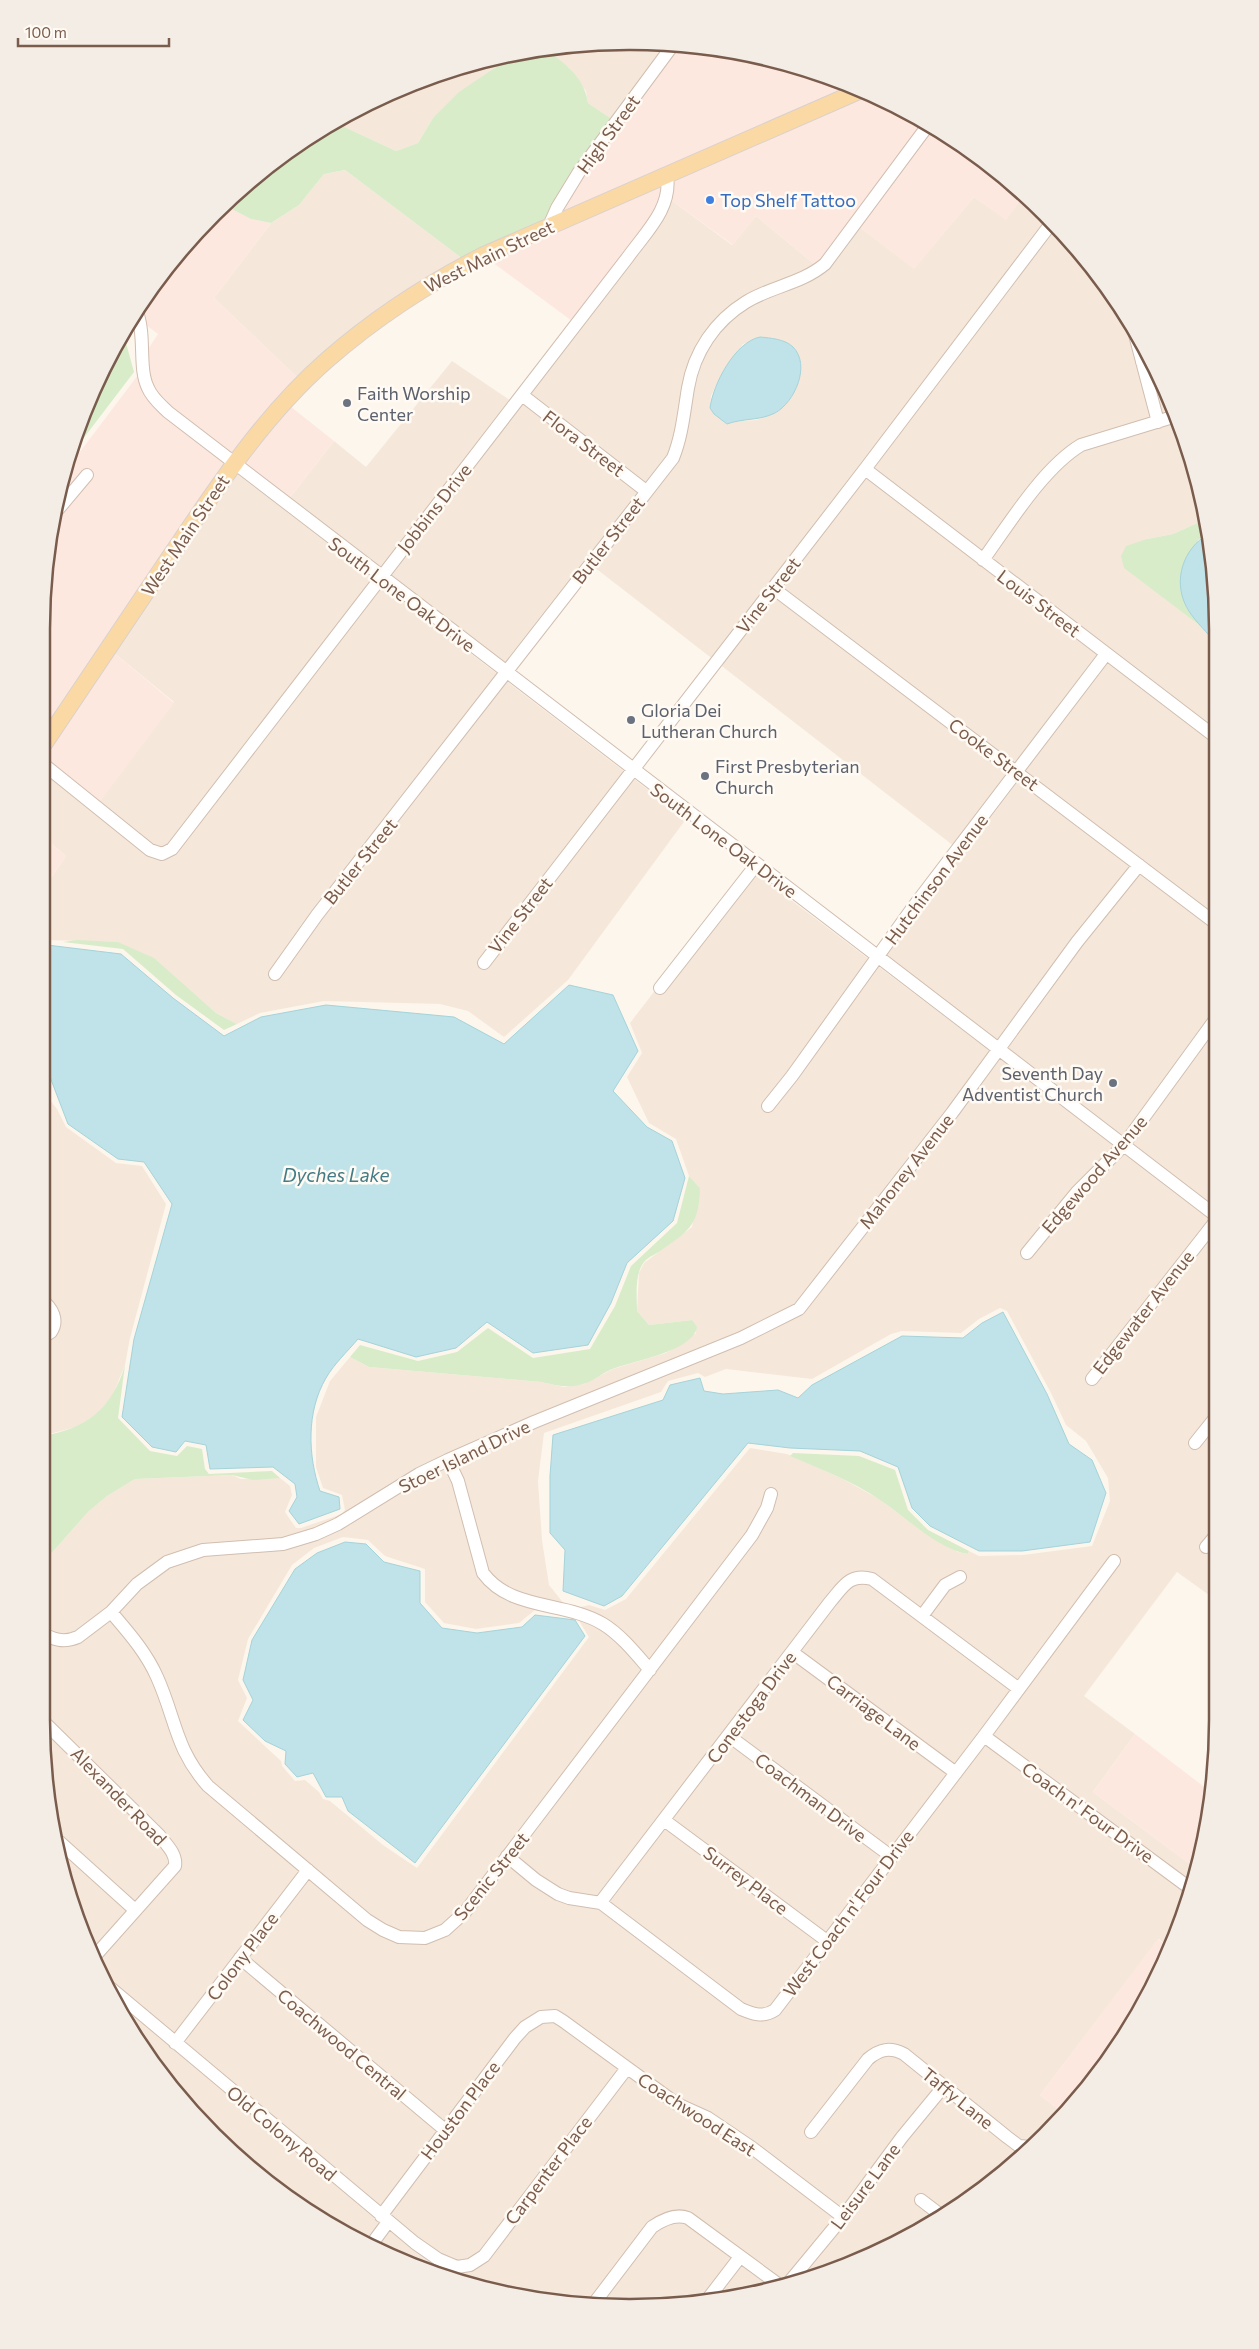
<svg xmlns="http://www.w3.org/2000/svg" width="1259" height="2349" font-family="Commissioner,sans-serif">
<style>
.residential{fill:#f5e8da;fill-rule:evenodd}
.commercial{fill:#fde8e0}
.green{fill:#d8ecc9}
.water{fill:#bfe3e8;stroke:#a5d3da}
.lines{fill:none;stroke-linecap:round;stroke-linejoin:round}
.minor-casing{stroke:#d1beb0;stroke-width:14}
.major-casing{stroke:#dad1cd;stroke-width:18}
.minor{stroke:#fff;stroke-width:12}
.major{stroke:#fbd9a5;stroke-width:16}
.shop-dot{fill:#3f7fe0;stroke:#fffaf3;stroke-width:2}
.worship-dot{fill:#6b7280;stroke:#fffaf3;stroke-width:2}
.labels{text-anchor:middle;dominant-baseline:central;stroke-width:5;stroke-linejoin:round;paint-order:stroke}
.street-label{font-size:18px;fill:#7a5c4d;stroke:#fffaf3}
.shop-label{font-size:18px;fill:#366cbe;stroke:#fffaf3;text-anchor:start}
.worship-label{font-size:18px;fill:#5b616d;stroke:#fffaf3;text-anchor:start}
.water-label{font-size:19px;font-style:italic;fill:#437c86;stroke:#fffaf3}
.rim{fill:none;stroke:#7a5c4d;stroke-width:2.5}
</style>
<rect width="100%" height="100%" fill="#fdf6ec"/>
<path class="residential" d="M 591,43 L 679,45 L 619,124 L 588,103 L 586,91 L 569,68 L 545,50 Z
M 517,55 L 493,69 L 433,118 L 418,143 L 396,151 L 336,123 L 369,102 L 477,61 Z
M 345,170 L 463,259 L 300,380 L 214,298 L 271,223 L 299,205 L 324,174 Z
M 1024,195 L 1118,302 L 1173,405 L 1204,520 L 1173,534 L 1147,539 L 1125,568 L 1203,628 L 1213,640 L 1215,1209 L 882,955 L 959,850 L 585,560 L 507,668 L 288,500 L 334,441 L 366,467 L 452,361 L 511,401 L 671,200 L 732,245 L 756,216 L 819,268 L 854,223 L 914,268 L 974,197 L 1006,219 ZM 760,337 L 788,343 L 798,354 L 801,364 L 800,373 L 776,413 L 756,420 L 743,421 L 714,414 L 710,408 L 711,396 L 718,381 L 743,344 Z
M 236,473 L 686,819 L 568,980 L 504,1037 L 468,1011 L 440,1004 L 324,1001 L 260,1013 L 237,1024 L 216,1013 L 187,988 L 118,942 L 47,940 L 42,943 L 42,891 L 66,856 L 42,836 L 42,768 L 174,702 L 113,652 Z
M 749,868 L 1215,1222 L 1216,1600 L 1177,1572 L 1084,1696 L 1135,1734 L 1093,1792 L 1198,1870 L 1167,1946 L 1159,1939 L 1040,2095 L 1063,2113 L 1018,2162 L 956,2209 L 855,2263 L 781,2288 L 668,2306 L 591,2306 L 478,2288 L 404,2263 L 303,2209 L 241,2162 L 163,2078 L 120,2013 L 73,1909 L 53,1834 L 41,1720 L 41,1565 L 88,1512 L 107,1496 L 135,1479 L 232,1475 L 241,1479 L 280,1478 L 290,1486 L 292,1495 L 285,1512 L 296,1528 L 301,1528 L 342,1514 L 345,1510 L 342,1495 L 323,1488 L 316,1467 L 316,1417 L 330,1381 L 350,1357 L 369,1367 L 541,1382 L 564,1387 L 584,1384 L 613,1369 L 666,1353 L 696,1333 L 692,1320 L 649,1325 L 637,1311 L 639,1273 L 644,1263 L 692,1227 L 700,1188 L 689,1176 L 676,1139 L 649,1123 L 627,1077 L 642,1053 L 630,1023 ZM 1000,1308 L 1007,1311 L 1051,1393 L 1066,1425 L 1086,1441 L 1108,1478 L 1110,1501 L 1092,1546 L 1023,1555 L 979,1556 L 969,1551 L 968,1554 L 958,1552 L 922,1531 L 879,1499 L 841,1478 L 787,1454 L 750,1448 L 626,1599 L 605,1610 L 589,1605 L 569,1610 L 549,1585 L 542,1540 L 538,1481 L 544,1433 L 661,1392 L 668,1381 L 698,1373 L 705,1377 L 726,1369 L 812,1379 L 891,1334 L 902,1331 L 961,1333 L 979,1319 ZM 343,1537 L 368,1540 L 385,1556 L 425,1569 L 425,1602 L 444,1623 L 476,1629 L 519,1623 L 535,1610 L 576,1616 L 589,1637 L 417,1868 L 383,1845 L 330,1801 L 323,1799 L 319,1792 L 305,1780 L 295,1781 L 282,1766 L 281,1761 L 238,1721 L 247,1698 L 238,1680 L 248,1639 L 292,1565 L 314,1548 Z
M 42,1090 L 57,1109 L 66,1127 L 116,1163 L 142,1166 L 166,1204 L 130,1338 L 125,1365 L 112,1397 L 96,1415 L 76,1427 L 42,1436 Z"/>
<path class="commercial" d="M 679,45 L 706,46 L 818,72 L 852,88 L 553,218 Z
M 866,94 L 923,120 L 1018,187 L 1024,195 L 1006,220 L 974,197 L 914,269 L 854,223 L 819,268 L 756,216 L 733,245 L 671,200 L 572,321 L 492,262 L 539,238 Z
M 226,206 L 251,219 L 271,223 L 214,298 L 300,380 L 42,736 L 42,591 L 61,477 L 138,375 L 137,366 L 158,334 L 134,316 L 187,242 Z
M 290,406 L 334,441 L 288,500 L 241,464 Z
M 113,652 L 174,703 L 96,807 L 42,758 Z
M 42,836 L 66,856 L 42,891 Z
M 1135,1734 L 1211,1792 L 1198,1870 L 1093,1792 Z
M 1158,1939 L 1167,1946 L 1139,2013 L 1096,2078 L 1063,2113 L 1040,2095 Z"/>
<path class="green" d="M 545,50 C 565,62 585,79 588,103 L 619,124 L 553,218 L 463,259 L 345,170 L 324,174 L 299,205 L 271,223 L 251,219 L 226,206 L 271,163 L 336,123 L 396,151 L 418,143 L 433,118 L 459,92 L 493,69 L 517,55 Z
M 123,332 L 134,372 L 70,456 L 120,336 Z
M 1204,520 L 1208,534 L 1198,540 L 1186,607 L 1203,628 L 1124,568 L 1121,556 L 1126,546 L 1147,539 L 1173,534 Z
M 77,940 L 118,942 L 154,958 L 216,1013 L 237,1024 L 224,1030 L 176,995 L 123,949 L 63,942 Z
M 689,1176 L 700,1188 C 699,1223 691,1230 663,1249 C 657,1254 649,1256 644,1262 C 634,1275 637,1297 637,1311 L 649,1325 L 692,1320 L 697,1327 C 693,1352 631,1361 610,1370 C 601,1374 592,1382 583,1384 C 569,1389 555,1385 541,1382 L 369,1367 L 350,1357 L 360,1345 L 418,1361 L 457,1352 L 488,1328 L 533,1358 L 590,1349 L 615,1306 L 631,1266 L 677,1223 Z
M 125,1365 L 118,1418 L 150,1451 L 177,1456 L 187,1446 L 202,1449 L 205,1469 L 209,1474 L 272,1471 L 280,1478 L 253,1480 L 232,1475 L 135,1479 L 107,1496 L 88,1512 L 41,1565 L 42,1436 C 86,1429 112,1409 125,1365 Z
M 793,1453 L 859,1456 L 895,1470 L 908,1510 L 928,1530 L 969,1551 L 968,1554 C 937,1549 906,1517 880,1500 C 853,1481 820,1469 790,1456 Z"/>
<path class="water" d="M 760,337 C 770,338 785,339 793,347 C 811,365 795,402 775,413 C 759,421 743,418 727,424 L 714,414 L 710,408 C 713,384 735,342 760,337 Z
M 1208,534 L 1213,553 L 1213,640 C 1204,629 1192,618 1186,606 C 1173,580 1183,549 1208,534 Z
M 47,945 L 121,954 L 173,998 L 224,1036 L 261,1017 L 326,1005 L 454,1017 L 504,1044 L 569,985 L 613,995 L 638,1051 L 613,1091 L 647,1127 L 672,1141 L 685,1178 L 673,1221 L 627,1263 L 611,1303 L 588,1345 L 533,1353 L 487,1322 L 456,1348 L 416,1357 L 358,1339 C 347,1352 334,1364 326,1378 C 306,1412 308,1456 320,1491 L 339,1497 L 340,1509 L 299,1524 L 289,1511 L 297,1497 L 295,1484 L 273,1467 L 210,1469 L 206,1445 L 185,1441 L 176,1452 L 152,1447 L 122,1417 L 134,1339 L 172,1204 L 144,1162 L 118,1159 L 68,1124 L 50,1077 L 42,1066 L 42,950 Z
M 1003,1312 L 1047,1394 L 1069,1444 L 1092,1460 L 1106,1493 L 1090,1542 L 1022,1551 L 979,1551 L 930,1526 L 912,1508 L 898,1467 L 860,1451 L 790,1448 L 748,1443 L 622,1596 L 604,1606 L 563,1591 L 565,1550 L 550,1533 L 550,1476 L 553,1435 L 663,1400 L 670,1385 L 700,1378 L 704,1391 L 723,1394 L 778,1390 L 798,1398 L 812,1385 L 902,1336 L 963,1338 L 982,1323 Z
M 345,1542 L 366,1544 L 384,1562 L 420,1571 L 420,1603 L 442,1628 L 477,1633 L 522,1627 L 535,1615 L 575,1620 L 585,1636 L 415,1863 L 348,1811 L 342,1797 L 326,1797 L 313,1773 L 297,1777 L 285,1764 L 286,1751 L 265,1741 L 243,1720 L 253,1700 L 243,1680 L 252,1640 L 295,1569 L 317,1553 Z"/>
<g class="lines">
<g class="minor-casing">
<path id="minor" d="M 549,226 L 557,208 L 579,172 L 673,45
M 137,312 C 146,337 138,368 148,388 C 152,398 161,405 168,412 L 1215,1215
M 1134,331 L 1158,422
M 1142,362 L 1157,375
M 522,395 L 646,491
M 865,469 L 1213,735
M 55,513 L 87,475
M 983,560 C 1009,524 1043,468 1081,445 L 1176,416
M 773,588 L 1214,922
M 42,763 L 150,850 L 162,854 L 172,849 L 628,257 C 646,232 672,208 667,176
M 484,963 L 865,469 L 1050,225
M 275,974 L 317,915 L 673,458 C 682,436 684,412 688,388 C 694,352 715,321 746,302 C 772,286 801,284 825,264 L 929,124
M 660,988 L 756,865
M 768,1106 L 792,1076 L 911,910 L 1106,654
M 1027,1253 L 1077,1192 L 1123,1146 L 1214,1021
M 42,1338 L 51,1332 C 59,1320 52,1308 42,1300
M 1092,1379 L 1215,1222
M 1195,1443 L 1215,1418
M 448,1460 L 458,1481 L 483,1573 C 511,1611 565,1601 603,1624 C 621,1635 636,1654 650,1670
M 1206,1547 L 1216,1535
M 111,1612 C 128,1632 146,1652 157,1677 C 176,1719 175,1749 208,1786 L 367,1920 L 383,1930 L 399,1937 L 425,1938 L 445,1930 L 465,1912 L 752,1535 L 767,1508 L 771,1494
M 922,1616 L 945,1585 L 960,1577
M 41,1632 C 53,1640 64,1643 78,1637 L 111,1612 L 137,1584 L 167,1562 L 203,1550 L 283,1544 L 316,1534 L 338,1524 L 419,1474 L 448,1460 L 534,1422 L 741,1338 L 799,1309 L 952,1113 L 1077,942 L 1139,865
M 792,1652 L 956,1773
M 41,1719 L 159,1835 C 166,1844 177,1854 175,1866 L 94,1957
M 729,1736 L 892,1857
M 984,1736 L 1191,1889
M 664,1820 L 827,1941
M 53,1836 L 135,1910
M 507,1856 L 536,1880 L 558,1894 L 569,1898 L 601,1903 L 741,2009 C 753,2014 763,2018 775,2010 L 984,1736 L 1114,1561
M 600,1903 L 830,1602 C 843,1587 849,1573 872,1579 L 1019,1689
M 240,1958 L 445,2130
M 107,1985 L 415,2243 L 438,2259 L 457,2267 L 470,2265 L 484,2256 L 627,2068
M 175,2043 L 308,1870
M 811,2132 L 868,2059 C 880,2049 890,2047 904,2054 L 1007,2137 L 1019,2146 L 1031,2147
M 921,2200 L 942,2216
M 381,2216 L 515,2038 L 525,2027 L 541,2017 L 555,2016 L 563,2021 L 677,2104 L 708,2118 L 751,2147 L 843,2217
M 371,2245 L 388,2222
M 786,2286 L 843,2217 L 902,2137 L 944,2086
M 707,2300 L 740,2257
M 592,2306 L 652,2227 C 662,2220 675,2213 688,2218 L 782,2287"/>
</g>
<g class="major-casing">
<path id="major" d="M 42,747 C 85,684 127,621 169,558 C 216,489 263,416 327,360 C 375,318 427,284 484,255 L 859,91"/>
</g>
<use href="#minor" class="minor"/>
<use href="#major" class="major"/>
</g>
<circle class="shop-dot" cx="710" cy="200" r="5"/>
<g class="worship-dot">
<circle cx="347" cy="403" r="5"/>
<circle cx="631" cy="720" r="5"/>
<circle cx="705" cy="776" r="5"/>
<circle cx="1113" cy="1083" r="5"/>
</g>
<g class="labels">
<g class="street-label">
<text transform="translate(608 134) rotate(-54)">High Street</text>
<text transform="translate(489 256) rotate(-26)">West Main Street</text>
<text transform="translate(584 443) rotate(37)">Flora Street</text>
<text transform="translate(434 508) rotate(-52)">Jobbins Drive</text>
<text transform="translate(185 535) rotate(-56)">West Main Street</text>
<text transform="translate(608 540) rotate(-52)">Butler Street</text>
<text transform="translate(402 594) rotate(37)">South Lone Oak Drive</text>
<text transform="translate(768 595) rotate(-52)">Vine Street</text>
<text transform="translate(1039 603) rotate(37)">Louis Street</text>
<text transform="translate(994 754) rotate(37)">Cooke Street</text>
<text transform="translate(724 840) rotate(37)">South Lone Oak Drive</text>
<text transform="translate(360 861) rotate(-51)">Butler Street</text>
<text transform="translate(936 879) rotate(-53)">Hutchinson Avenue</text>
<text transform="translate(520 915) rotate(-52)">Vine Street</text>
<text transform="translate(906 1171) rotate(-52)">Mahoney Avenue</text>
<text transform="translate(1094 1174) rotate(-49)">Edgewood Avenue</text>
<text transform="translate(1143 1312) rotate(-52)">Edgewater Avenue</text>
<text transform="translate(464 1456) rotate(-26)">Stoer Island Drive</text>
<text transform="translate(751 1707) rotate(-53)">Conestoga Drive</text>
<text transform="translate(874 1712) rotate(37)">Carriage Lane</text>
<text transform="translate(119 1796) rotate(46)">Alexander Road</text>
<text transform="translate(811 1797) rotate(37)">Coachman Drive</text>
<text transform="translate(1088 1812) rotate(36)">Coach n' Four Drive</text>
<text transform="translate(491 1876) rotate(-51)">Scenic Street</text>
<text transform="translate(746 1880) rotate(37)">Surrey Place</text>
<text transform="translate(848 1913) rotate(-53)">West Coach n' Four Drive</text>
<text transform="translate(242 1956) rotate(-53)">Colony Place</text>
<text transform="translate(342 2044) rotate(40)">Coachwood Central</text>
<text transform="translate(958 2098) rotate(39)">Taffy Lane</text>
<text transform="translate(460 2110) rotate(-53)">Houston Place</text>
<text transform="translate(697 2114) rotate(33)">Coachwood East</text>
<text transform="translate(282 2133) rotate(40)">Old Colony Road</text>
<text transform="translate(548 2170) rotate(-53)">Carpenter Place</text>
<text transform="translate(865 2186) rotate(-53)">Leisure Lane</text>
</g>
<g class="shop-label">
<text x="720" y="200">Top Shelf Tattoo</text>
</g>
<g class="worship-label">
<text x="357" y="393">Faith Worship<tspan x="357" dy="21">Center</tspan></text>
<text x="641" y="710">Gloria Dei<tspan x="641" dy="21">Lutheran Church</tspan></text>
<text x="715" y="766">First Presbyterian<tspan x="715" dy="21">Church</tspan></text>
<text x="1103" y="1073" text-anchor="end">Seventh Day<tspan x="1103" dy="21">Adventist Church</tspan></text>
</g>
<g class="water-label">
<text x="336" y="1174">Dyches Lake</text>
</g>
</g>
<path d="M0 0H1259V2349H0ZM629 50H630A579 579 0 0 1 1209 629V1720A579 579 0 0 1 630 2299H629A579 579 0 0 1 50 1720V629A579 579 0 0 1 629 50Z" fill="#f4ede6" fill-rule="evenodd"/>
<path class="rim" d="M629 50H630A579 579 0 0 1 1209 629V1720A579 579 0 0 1 630 2299H629A579 579 0 0 1 50 1720V629A579 579 0 0 1 629 50Z"/>
<path d="M18 38v8h151v-8" fill="none" stroke="#7a5c4d" stroke-width="2.5"/>
<text x="25" y="38" font-size="15" fill="#7a5c4d" stroke="#fffaf3" stroke-width="4" paint-order="stroke">100 m</text>
</svg>
